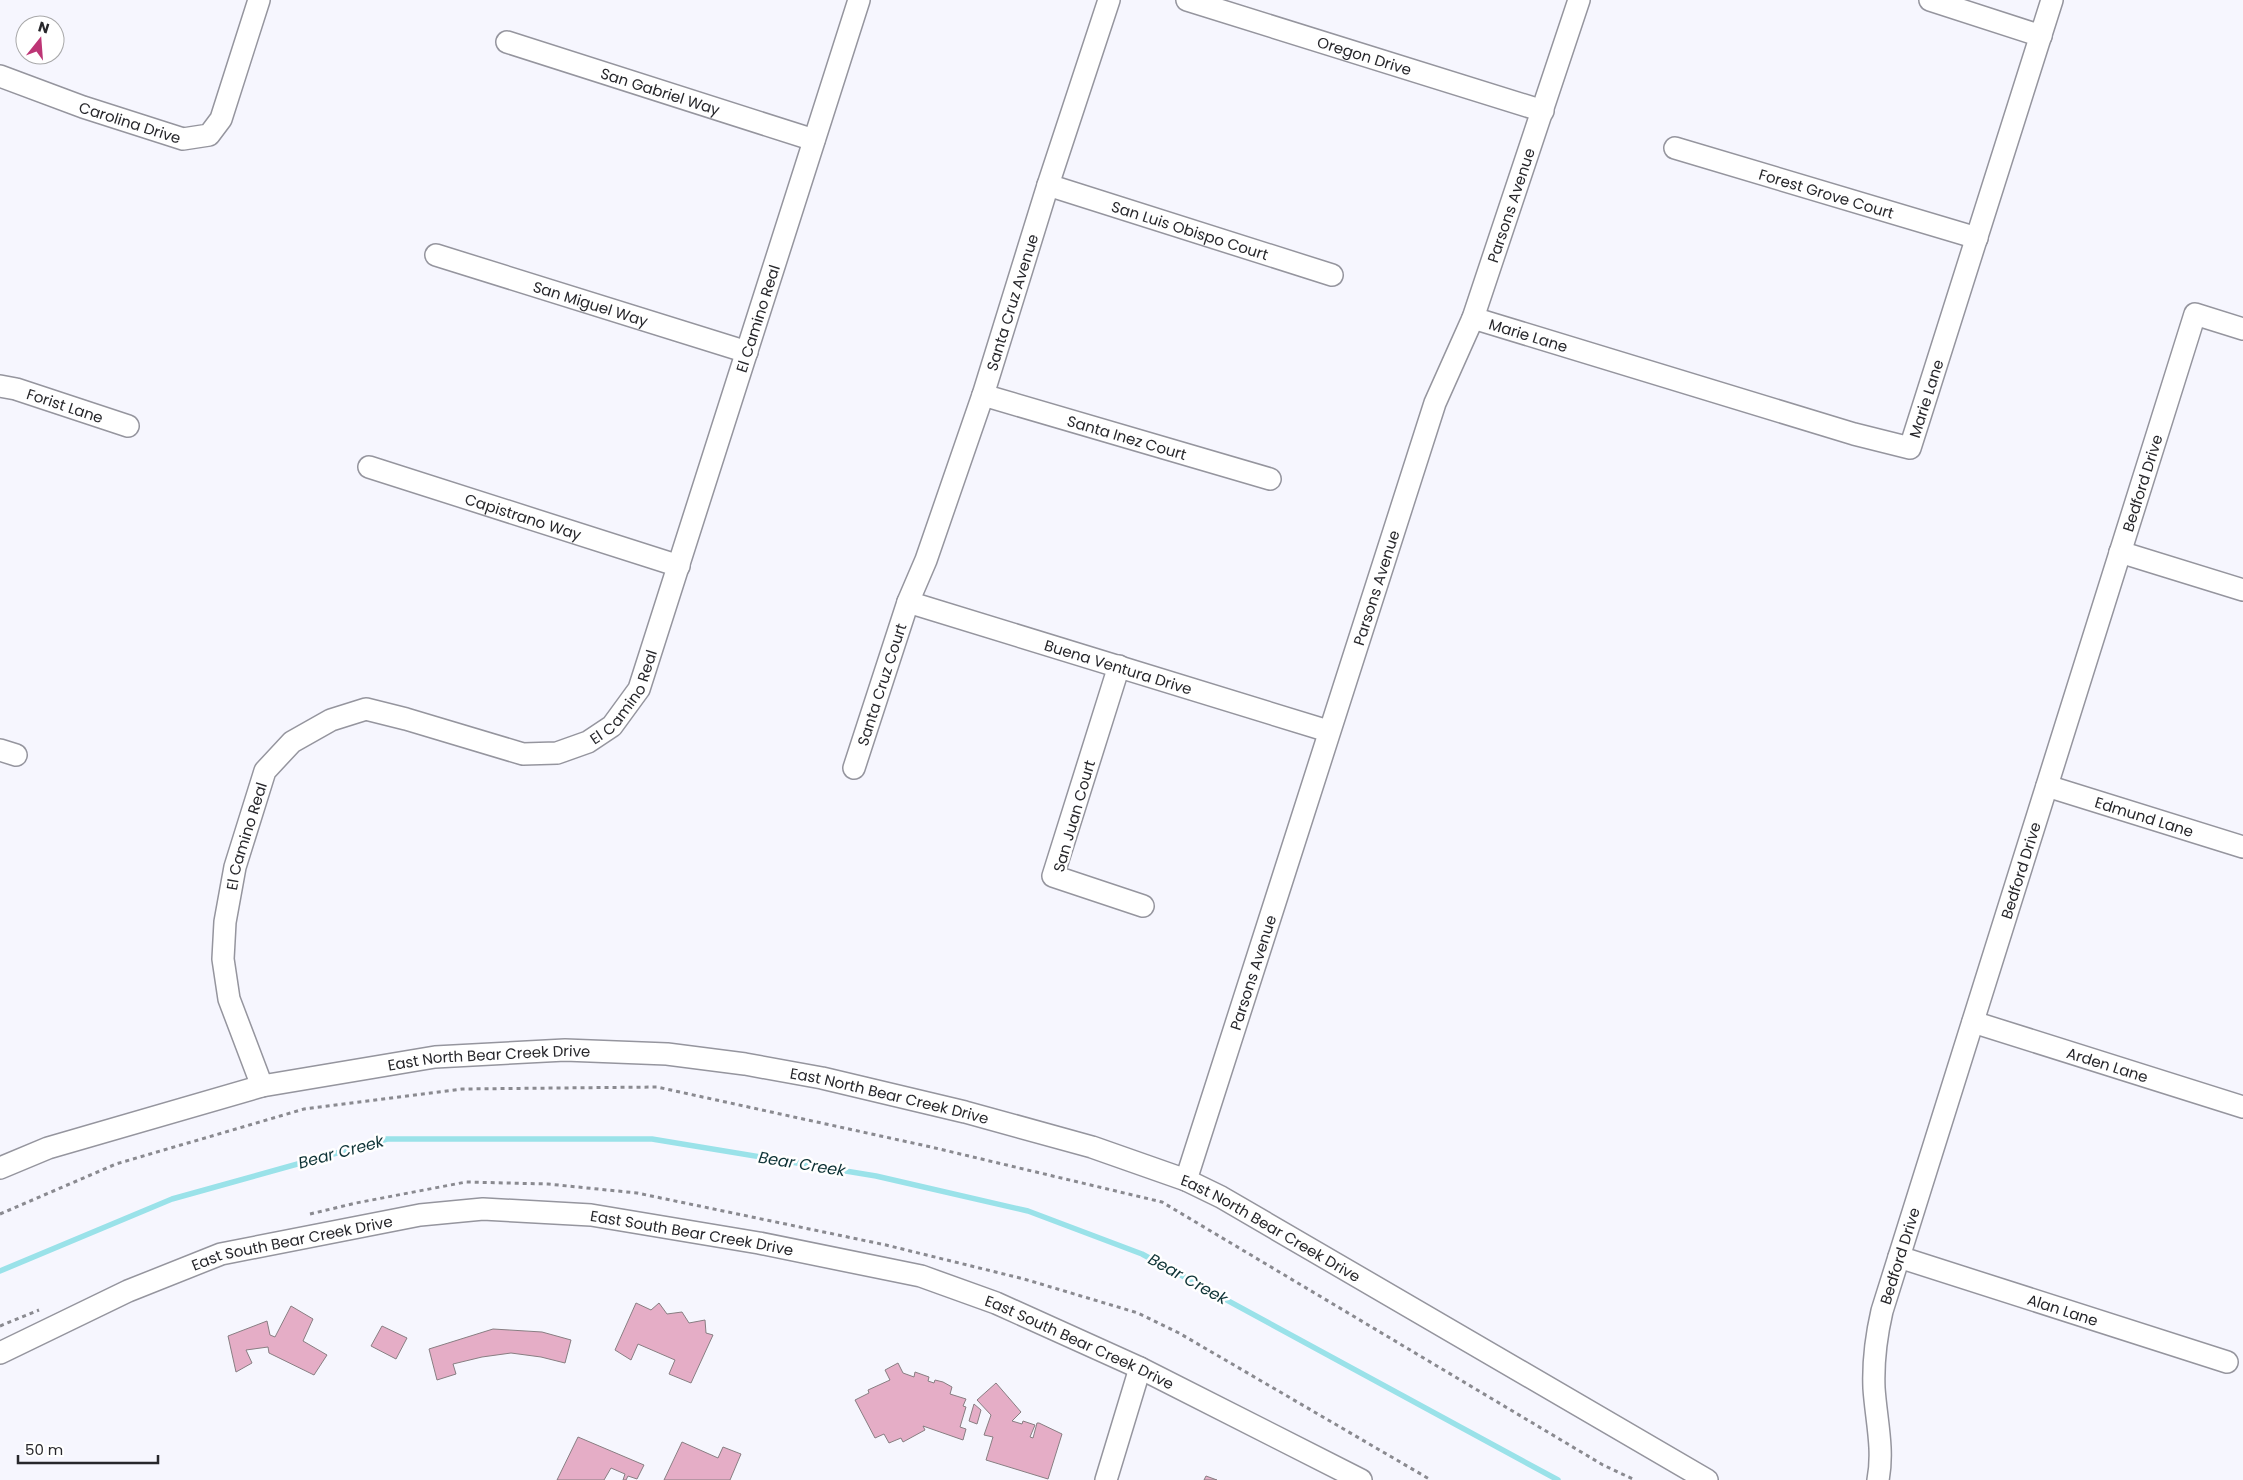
<svg xmlns="http://www.w3.org/2000/svg" width="2243" height="1480" font-family="Poppins,sans-serif">
<style>
.lines{fill:none;stroke-linecap:round;stroke-linejoin:round}
.stream{stroke:#9ae2e9;stroke-width:5.5}
.building{fill:#e5adc6;stroke:#887e82}
.minor-casing{stroke:#95959e;stroke-width:24}
.path{stroke:#8a8a90;stroke-width:3;stroke-dasharray:4 4;stroke-linecap:butt}
.minor{stroke:#fff;stroke-width:21}
.labels{text-anchor:middle;dominant-baseline:central;stroke-width:5;stroke-linejoin:round;paint-order:stroke}
.street-label{font-size:15px;fill:#27272b;stroke:#fff}
.water-label{font-size:16px;font-style:italic;fill:#0e3336;stroke:#fff}
</style>
<rect width="100%" height="100%" fill="#f6f6fe"/>
<g class="lines">
<path class="stream" d="M 0,1271 L 172,1199 L 387,1139 L 652,1139 L 876,1176 L 1028,1211 L 1142,1254 L 1558,1480"/>
</g>
<path class="building" d="M 636,1303 L 651,1310 L 659,1303 L 667,1314 L 682,1312 L 689,1323 L 705,1320 L 706,1333 L 713,1335 L 691,1383 L 669,1374 L 675,1360 L 638,1344 L 631,1360 L 615,1350 Z
M 291,1306 L 313,1319 L 303,1341 L 327,1355 L 314,1375 L 269,1353 L 268,1347 L 246,1350 L 252,1363 L 236,1372 L 228,1336 L 267,1321 L 270,1335 L 275,1337 Z
M 382,1326 L 407,1338 L 396,1359 L 371,1346 Z
M 493,1329 L 542,1332 L 571,1340 L 565,1363 L 541,1357 L 511,1353 L 482,1357 L 453,1364 L 456,1374 L 437,1380 L 429,1349 Z
M 898,1363 L 903,1373 L 914,1377 L 915,1372 L 929,1377 L 928,1381 L 934,1383 L 935,1380 L 943,1382 L 952,1387 L 950,1394 L 966,1399 L 963,1406 L 966,1407 L 960,1427 L 966,1429 L 963,1440 L 923,1426 L 925,1430 L 903,1442 L 901,1438 L 889,1443 L 884,1434 L 875,1438 L 855,1400 L 869,1393 L 868,1390 L 890,1380 L 885,1370 Z
M 996,1383 L 1021,1412 L 1012,1421 L 1022,1424 L 1023,1421 L 1035,1425 L 1030,1437 L 1033,1438 L 1037,1423 L 1039,1423 L 1062,1434 L 1048,1479 L 986,1460 L 993,1437 L 984,1435 L 991,1415 L 977,1400 Z
M 974,1404 L 981,1410 L 977,1424 L 969,1421 Z
M 578,1437 L 644,1465 L 637,1479 L 628,1476 L 626,1480 L 623,1480 L 625,1474 L 611,1468 L 604,1480 L 557,1480 Z
M 682,1442 L 718,1458 L 723,1447 L 741,1454 L 730,1480 L 664,1480 Z
M 1206,1476 L 1217,1480 L 1204,1480 Z"/>
<g class="lines">
<g class="minor-casing">
<g id="minor">
<path id="s1" d="M 1187,0 L 1543,111"/>
<path d="M 1930,0 L 2041,36"/>
<path id="s2" d="M 507,42 L 814,140"/>
<path id="s3" d="M 0,76 L 83,107 L 183,139 L 209,135 L 221,119 L 259,0"/>
<path id="s4" d="M 1675,148 L 1977,238"/>
<path id="s5" d="M 1048,185 L 1332,275"/>
<path id="s6" d="M 436,255 L 747,352"/>
<path id="s7" d="M 1473,318 L 1854,434 L 1910,448 L 2052,0"/>
<path id="s8" d="M 0,386 L 16,389 L 128,426"/>
<path id="s9" d="M 983,395 L 1270,479"/>
<path id="s10" d="M 369,467 L 679,566"/>
<path d="M 2120,552 L 2243,590"/>
<path id="s11" d="M 908,602 L 1328,731"/>
<path d="M 1119,666 L 1053,876 L 1143,906"/>
<path d="M 0,750 L 16,755"/>
<path id="s12" d="M 854,768 L 908,602 L 926,560 L 983,395 L 1048,185 L 1109,0"/>
<path id="s13" d="M 2047,786 L 2243,847"/>
<path id="s14" d="M 1973,1022 L 2243,1107"/>
<path id="s15" d="M 262,1086 L 229,999 L 223,959 L 225,922 L 235,867 L 265,771 L 292,742 L 331,720 L 366,709 L 406,719 L 523,754 L 557,753 L 588,742 L 612,726 L 639,689 L 859,0"/>
<path id="s16" d="M 0,1168 L 48,1148 L 262,1086 L 435,1057 L 565,1050 L 667,1054 L 745,1064 L 822,1078 L 965,1112 L 1092,1147 L 1186,1180 L 1221,1197 L 1707,1480"/>
<path id="s17" d="M 1186,1180 L 1435,403 L 1473,318 L 1579,0"/>
<path id="s18" d="M 1899,1257 L 2227,1362"/>
<path id="s19" d="M 0,1353 L 128,1291 L 221,1254 L 420,1215 L 483,1209 L 591,1215 L 759,1243 L 921,1276 L 996,1303 L 1140,1368 L 1361,1480"/>
<path d="M 1106,1480 L 1140,1368"/>
<path id="s20" d="M 1878,1480 C 1884,1449 1876,1419 1874,1388 C 1873,1362 1876,1337 1882,1311 L 2195,314 L 2243,329"/>
</g>
</g>
<path class="path" d="M 0,1214 L 116,1164 L 304,1109 L 462,1089 L 657,1087 L 931,1147 L 1162,1202 L 1603,1465 L 1635,1480
M 310,1214 L 356,1203 L 466,1182 L 548,1184 L 637,1193 L 886,1245 L 1024,1279 L 1138,1313 L 1179,1333 L 1431,1480
M 0,1326 L 39,1310"/>
<use href="#minor" class="minor"/>
</g>
<g class="labels">
<g class="street-label">
<text stroke="none"><textPath href="#s1" startOffset="186">Oregon Drive</textPath></text>
<text stroke="none"><textPath href="#s2" startOffset="161">San Gabriel Way</textPath></text>
<text stroke="none"><textPath href="#s3" startOffset="138">Carolina Drive</textPath></text>
<text stroke="none"><textPath href="#s4" startOffset="158">Forest Grove Court</textPath></text>
<text stroke="none"><textPath href="#s17" startOffset="1028">Parsons Avenue</textPath></text>
<text stroke="none"><textPath href="#s5" startOffset="149">San Luis Obispo Court</textPath></text>
<text stroke="none"><textPath href="#s12" startOffset="492">Santa Cruz Avenue</textPath></text>
<text stroke="none"><textPath href="#s6" startOffset="162">San Miguel Way</textPath></text>
<text stroke="none"><textPath href="#s15" startOffset="1142">El Camino Real</textPath></text>
<text stroke="none"><textPath href="#s7" startOffset="58">Marie Lane</textPath></text>
<text stroke="none"><textPath href="#s7" startOffset="508">Marie Lane</textPath></text>
<text stroke="none"><textPath href="#s8" startOffset="68">Forist Lane</textPath></text>
<text stroke="none"><textPath href="#s9" startOffset="150">Santa Inez Court</textPath></text>
<text stroke="none"><textPath href="#s20" startOffset="1038">Bedford Drive</textPath></text>
<text stroke="none"><textPath href="#s10" startOffset="162">Capistrano Way</textPath></text>
<text stroke="none"><textPath href="#s17" startOffset="622">Parsons Avenue</textPath></text>
<text stroke="none"><textPath href="#s11" startOffset="220">Buena Ventura Drive</textPath></text>
<text stroke="none"><textPath href="#s12" startOffset="88">Santa Cruz Court</textPath></text>
<text stroke="none"><textPath href="#s15" startOffset="738">El Camino Real</textPath></text>
<text transform="translate(1074 816) rotate(-74)">San Juan Court</text>
<text stroke="none"><textPath href="#s13" startOffset="102">Edmund Lane</textPath></text>
<text stroke="none"><textPath href="#s15" startOffset="259">El Camino Real</textPath></text>
<text stroke="none"><textPath href="#s20" startOffset="632">Bedford Drive</textPath></text>
<text stroke="none"><textPath href="#s17" startOffset="218">Parsons Avenue</textPath></text>
<text stroke="none"><textPath href="#s16" startOffset="504">East North Bear Creek Drive</textPath></text>
<text stroke="none"><textPath href="#s14" startOffset="141">Arden Lane</textPath></text>
<text stroke="none"><textPath href="#s16" startOffset="909">East North Bear Creek Drive</textPath></text>
<text stroke="none"><textPath href="#s16" startOffset="1315">East North Bear Creek Drive</textPath></text>
<text stroke="none"><textPath href="#s19" startOffset="719">East South Bear Creek Drive</textPath></text>
<text stroke="none"><textPath href="#s19" startOffset="314">East South Bear Creek Drive</textPath></text>
<text stroke="none"><textPath href="#s20" startOffset="228">Bedford Drive</textPath></text>
<text stroke="none"><textPath href="#s18" startOffset="172">Alan Lane</textPath></text>
<text stroke="none"><textPath href="#s19" startOffset="1124">East South Bear Creek Drive</textPath></text>
</g>
<g class="water-label">
<text transform="translate(341 1152) rotate(-15)">Bear Creek</text>
<text transform="translate(802 1164) rotate(9)">Bear Creek</text>
<text transform="translate(1188 1279) rotate(29)">Bear Creek</text>
</g>
</g>
<g transform="translate(40 40) rotate(17)"><circle r="24" fill="#ffffff" stroke="#a9a9aa"/>
<path d="M0-4L9 19L0 12L-9 19Z" fill="#bd3575"/>
<text y="-8" font-size="14" font-weight="bold" text-anchor="middle" fill="#27272b">N</text>
</g>
<path d="M18 1455v8h140v-8" fill="none" stroke="#27272b" stroke-width="2.5"/>
<text x="25" y="1455" font-size="15" fill="#27272b" stroke="#ffffff" stroke-width="4" paint-order="stroke">50 m</text>
</svg>
